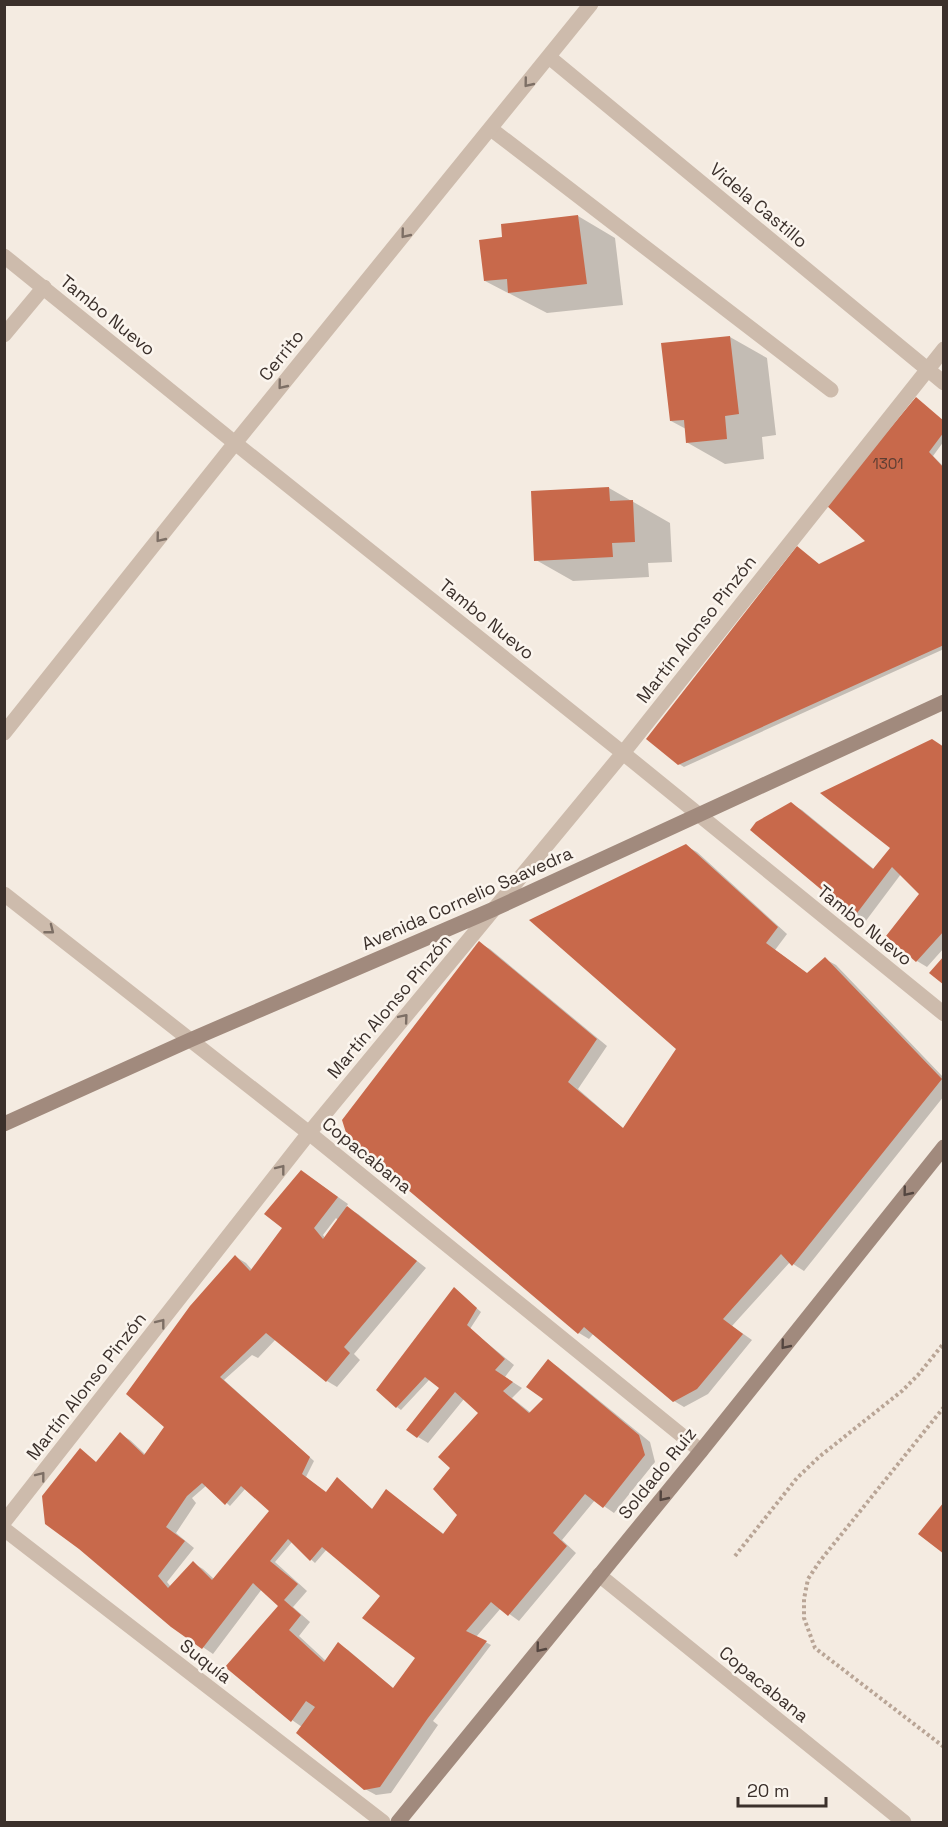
<svg xmlns="http://www.w3.org/2000/svg" width="948" height="1827" font-family="'Space Grotesk',sans-serif">
<style>
.shadow{fill:#0003;fill-rule:evenodd}
.building{fill:#c8694b;fill-rule:evenodd}
.lines{fill:none;stroke-linecap:round;stroke-linejoin:round}
.path{stroke:#b9a596;stroke-width:4;stroke-dasharray:3 3;stroke-linecap:butt}
.lane{stroke:#cdbbac;stroke-width:15}
.street{stroke:#cdbbac;stroke-width:15}
.secondary{stroke:#a18a7d;stroke-width:15}
.oneway{stroke:#7d6f65}
.oneway2{stroke:#544640}
.labels{text-anchor:middle;dominant-baseline:central;stroke-width:5;stroke-linejoin:round;paint-order:stroke}
.number-label{font-size:15px;fill:#5e3e33}
.street-label{font-size:18px;fill:#3b302b;stroke:#fbf5ee}
</style>
<rect width="100%" height="100%" fill="#f4ebe1"/>
<path class="shadow" d="M 578,216 L 615,238 L 623,305 L 547,313 L 485,281 L 504,239 Z
M 730,337 L 767,358 L 776,435 L 762,437 L 764,459 L 725,464 L 688,443 L 686,429 L 671,421 Z
M 944,422 L 944,441 L 933,456 L 944,467 L 944,649 L 684,767 L 679,764 L 820,565 L 868,541 Z
M 609,488 L 670,523 L 672,562 L 648,563 L 649,577 L 573,581 L 536,560 Z
M 944,747 L 944,948 L 927,967 L 917,961 L 921,894 L 901,874 L 865,922 L 855,916 L 752,830 L 791,804 L 802,810 L 875,870 L 892,848 Z
M 686,846 L 697,852 L 787,934 L 775,950 L 808,974 L 825,959 L 836,965 L 944,1078 L 944,1096 L 804,1271 L 790,1262 L 732,1326 L 752,1340 L 708,1394 L 684,1407 L 674,1401 L 594,1333 L 589,1339 L 579,1333 L 479,943 L 490,949 L 607,1046 L 578,1089 L 624,1129 L 678,1049 Z
M 311,1178 L 348,1204 L 346,1207 L 358,1214 L 426,1268 L 354,1354 L 360,1360 L 337,1387 L 327,1381 L 276,1339 L 258,1358 L 252,1355 L 224,1380 L 314,1461 L 306,1477 L 327,1494 L 342,1482 L 373,1510 L 386,1491 L 445,1535 L 459,1515 L 453,1468 L 481,1413 L 464,1399 L 428,1443 L 418,1437 L 441,1387 L 430,1379 L 401,1410 L 397,1407 L 455,1289 L 481,1312 L 470,1329 L 514,1365 L 505,1377 L 522,1388 L 512,1398 L 531,1413 L 545,1399 L 548,1361 L 558,1367 L 650,1442 L 655,1462 L 614,1513 L 595,1500 L 562,1540 L 576,1553 L 519,1621 L 501,1608 L 476,1637 L 491,1645 L 433,1721 L 438,1725 L 391,1793 L 376,1795 L 365,1789 L 302,1727 L 292,1720 L 280,1606 L 262,1589 L 213,1654 L 172,1626 L 97,1463 L 120,1434 L 130,1440 L 146,1455 L 166,1426 L 236,1257 L 246,1263 L 252,1270 L 284,1228 ZM 336,1218 L 338,1220 L 325,1238 L 323,1235 ZM 207,1485 L 230,1506 L 246,1488 L 271,1511 L 214,1579 L 203,1569 L 193,1563 L 171,1587 L 167,1582 L 194,1548 L 176,1533 L 196,1503 L 192,1498 ZM 292,1542 L 315,1563 L 327,1549 L 382,1595 L 417,1658 L 394,1689 L 348,1650 L 338,1644 L 326,1661 L 299,1636 L 310,1622 L 293,1607 L 307,1591 L 275,1562 Z"/>
<path class="building" d="M 578,215 L 587,284 L 508,293 L 507,279 L 484,281 L 479,240 L 502,237 L 501,224 Z
M 730,336 L 739,414 L 725,416 L 727,439 L 686,443 L 684,420 L 670,421 L 661,343 Z
M 916,397 L 944,421 L 944,432 L 929,452 L 944,468 L 944,645 L 678,765 L 646,739 L 797,546 L 819,564 L 865,541 L 826,505 Z
M 609,487 L 610,501 L 633,500 L 635,542 L 612,543 L 613,557 L 534,561 L 531,491 Z
M 932,739 L 944,747 L 944,931 L 916,962 L 886,936 L 919,894 L 892,867 L 854,917 L 750,830 L 756,822 L 791,802 L 873,869 L 890,848 L 820,793 Z
M 686,844 L 778,927 L 766,943 L 807,973 L 825,957 L 942,1079 L 792,1266 L 781,1254 L 723,1319 L 743,1334 L 697,1389 L 673,1402 L 584,1327 L 578,1334 L 348,1139 L 342,1120 L 479,941 L 597,1039 L 568,1082 L 623,1128 L 676,1049 L 529,920 Z
M 944,956 L 944,985 L 929,973 Z
M 301,1170 L 338,1197 L 314,1228 L 323,1239 L 347,1206 L 417,1261 L 344,1347 L 350,1353 L 326,1382 L 266,1333 L 220,1377 L 310,1457 L 302,1474 L 326,1492 L 337,1477 L 372,1509 L 386,1489 L 443,1534 L 457,1515 L 433,1489 L 450,1468 L 438,1457 L 478,1413 L 455,1392 L 417,1438 L 406,1430 L 439,1388 L 425,1377 L 396,1408 L 376,1390 L 454,1287 L 477,1308 L 467,1325 L 505,1359 L 495,1370 L 513,1382 L 503,1391 L 529,1413 L 543,1399 L 526,1387 L 548,1359 L 639,1435 L 645,1455 L 603,1508 L 585,1494 L 553,1533 L 567,1546 L 508,1616 L 491,1602 L 466,1631 L 487,1641 L 428,1718 L 380,1787 L 364,1790 L 296,1733 L 315,1707 L 306,1701 L 291,1722 L 225,1667 L 278,1606 L 253,1583 L 202,1649 L 171,1627 L 79,1549 L 45,1524 L 42,1496 L 80,1448 L 96,1462 L 120,1432 L 144,1455 L 164,1427 L 126,1394 L 190,1306 L 235,1255 L 250,1271 L 282,1228 L 264,1214 ZM 202,1483 L 225,1505 L 241,1486 L 269,1511 L 212,1580 L 193,1561 L 168,1588 L 158,1576 L 185,1541 L 166,1527 L 187,1496 ZM 288,1539 L 310,1561 L 322,1547 L 380,1596 L 362,1618 L 415,1658 L 393,1688 L 338,1642 L 324,1662 L 289,1630 L 301,1615 L 284,1600 L 298,1584 L 270,1561 Z
M 944,1502 L 944,1554 L 918,1534 Z"/>
<g class="lines">
<path class="path" d="M 944,1407 L 820,1561 L 808,1579 L 804,1599 L 804,1618 L 815,1648 L 944,1747
M 735,1556 L 797,1478 L 819,1457 L 902,1391 L 918,1375 L 944,1343"/>
<path class="lane" d="M 491,129 L 831,390"/>
<path class="street" d="M 549,57 L 944,383
M 4,256 L 235,443 L 623,753 L 944,1014
M 4,335 L 44,287
M 4,733 L 235,443 L 591,4
M 4,894 L 309,1133 L 701,1451
M 4,1522 L 309,1133 L 623,753 L 944,349
M 4,1529 L 383,1822
M 599,1575 L 904,1822"/>
<path class="secondary" d="M 4,1124 L 190,1040 L 494,909 L 944,702
M 398,1822 L 701,1451 L 944,1147"/>
</g>
<defs><path id="oneway-chevron" d="M-2-3.5L2.5 0L-2 3.5" fill="none" stroke-width="1.6" stroke-linecap="round" stroke-linejoin="round" transform="scale(1.5)"/></defs>
<g class="oneway">
<use href="#oneway-chevron" transform="translate(528 83) rotate(129)"/>
<use href="#oneway-chevron" transform="translate(405 234) rotate(129)"/>
<use href="#oneway-chevron" transform="translate(282 385) rotate(129)"/>
<use href="#oneway-chevron" transform="translate(160 538) rotate(129)"/>
<use href="#oneway-chevron" transform="translate(50 930) rotate(38)"/>
<use href="#oneway-chevron" transform="translate(404 1018) rotate(-50)"/>
<use href="#oneway-chevron" transform="translate(281 1169) rotate(-52)"/>
<use href="#oneway-chevron" transform="translate(161 1323) rotate(-52)"/>
<use href="#oneway-chevron" transform="translate(41 1476) rotate(-52)"/>
</g>
<g class="oneway2">
<use href="#oneway-chevron" transform="translate(907 1192) rotate(129)"/>
<use href="#oneway-chevron" transform="translate(785 1345) rotate(129)"/>
<use href="#oneway-chevron" transform="translate(663 1497) rotate(129)"/>
<use href="#oneway-chevron" transform="translate(540 1648) rotate(129)"/>
</g>
<g class="labels">
<g class="number-label">
<text x="888" y="463">1301</text>
</g>
<g class="street-label">
<text transform="translate(759 205) rotate(40)">Videla Castillo</text>
<text transform="translate(108 315) rotate(39)">Tambo Nuevo</text>
<text transform="translate(281 355) rotate(-51)">Cerrito</text>
<text transform="translate(487 619) rotate(39)">Tambo Nuevo</text>
<text transform="translate(696 629) rotate(-52)">Martín Alonso Pinzón</text>
<text transform="translate(467 898) rotate(-24)">Avenida Cornelio Saavedra</text>
<text transform="translate(865 925) rotate(39)">Tambo Nuevo</text>
<text transform="translate(389 1006) rotate(-50)">Martín Alonso Pinzón</text>
<text transform="translate(367 1155) rotate(39)">Copacabana</text>
<text transform="translate(86 1386) rotate(-52)">Martín Alonso Pinzón</text>
<text transform="translate(657 1473) rotate(-51)">Soldado Ruiz</text>
<text transform="translate(206 1661) rotate(38)">Suquía</text>
<text transform="translate(764 1684) rotate(39)">Copacabana</text>
</g>
</g>
<rect width="948" height="1827" fill="none" stroke="#3b302b" stroke-width="12"/>
<path d="M738 1797v9h88v-9" fill="none" stroke="#3b302b" stroke-width="3"/>
<text x="747" y="1797" font-size="18" fill="#3b302b" stroke="#fbf5ee" stroke-width="4.5" paint-order="stroke">20 m</text>
</svg>
